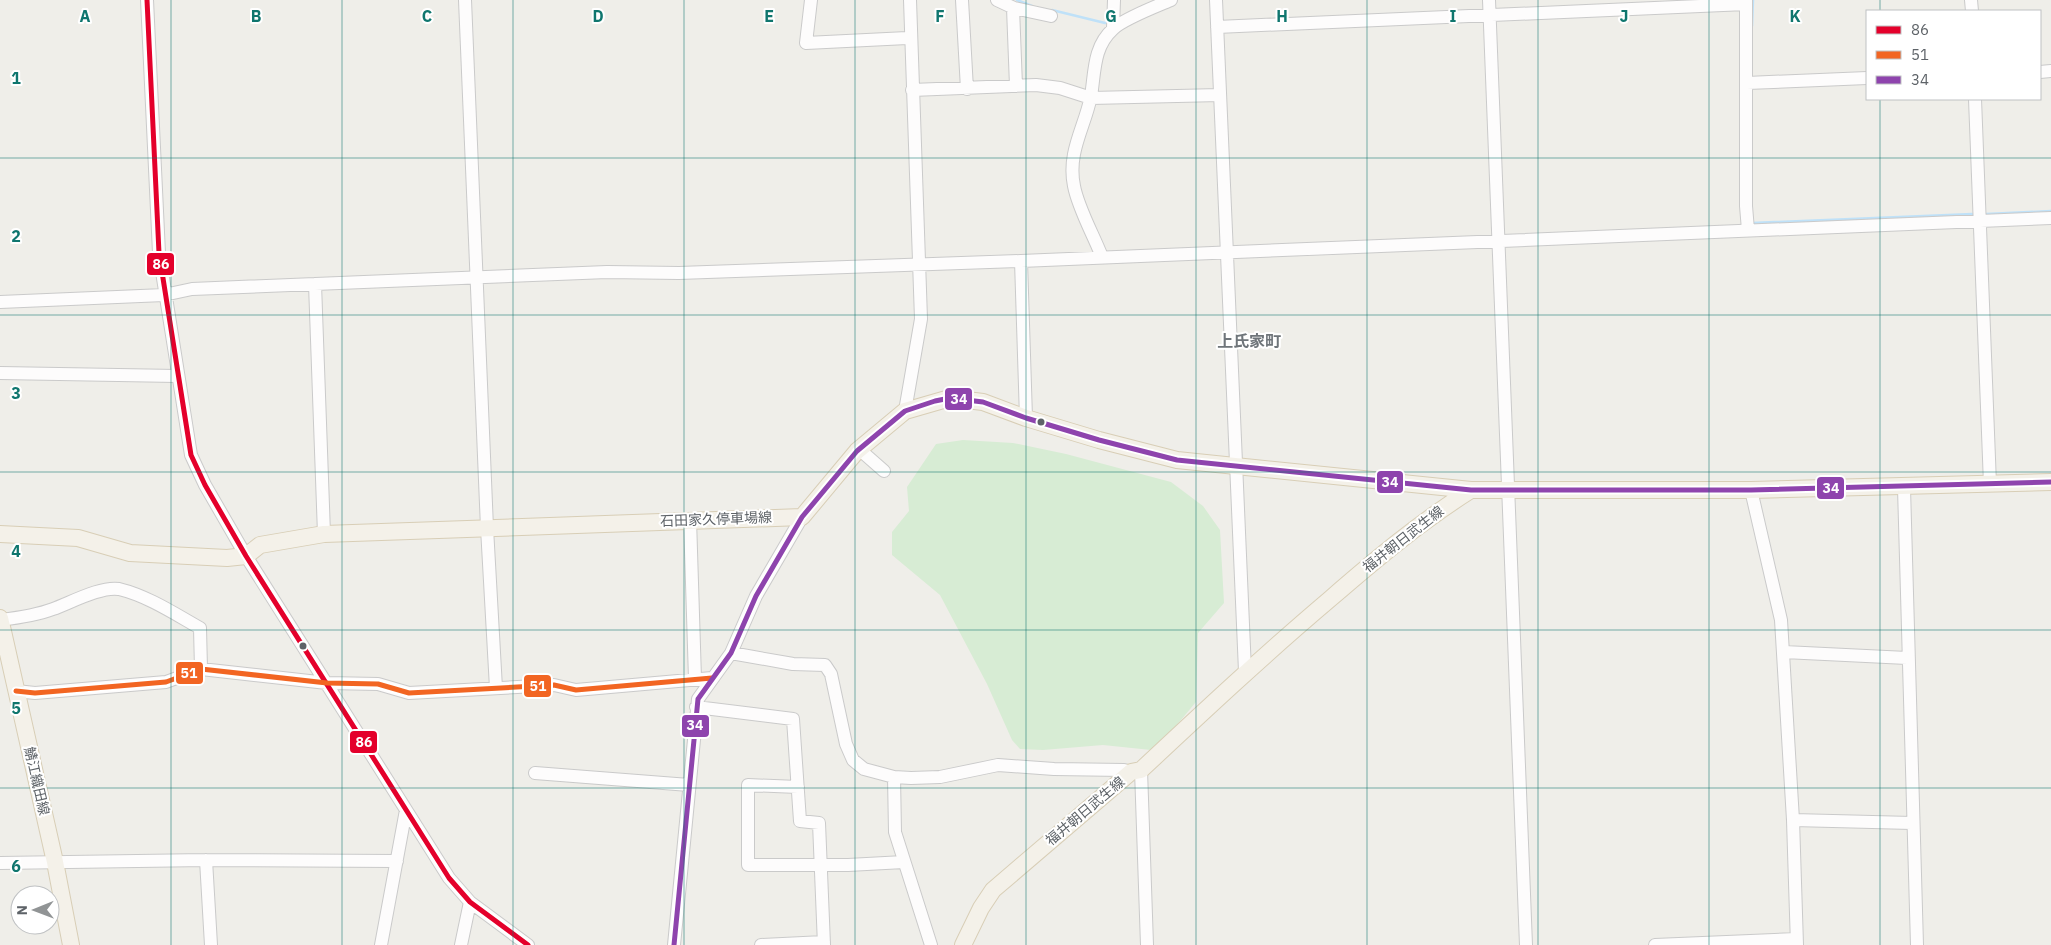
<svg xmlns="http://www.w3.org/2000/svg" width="2051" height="945" font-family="'IBM Plex Sans','Noto Sans JP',sans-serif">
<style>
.green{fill:#d7ecd4}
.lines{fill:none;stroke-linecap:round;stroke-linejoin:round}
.stream{stroke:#bfe1f8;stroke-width:2.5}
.minor-casing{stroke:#cacaca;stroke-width:14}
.major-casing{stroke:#d8ceb6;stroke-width:18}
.minor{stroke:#fdfcfc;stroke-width:12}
.major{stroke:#f4f1e9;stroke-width:16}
.bus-1-casing{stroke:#fff;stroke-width:9}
.bus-2-casing{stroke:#fff;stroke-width:9}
.bus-3-casing{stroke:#fff;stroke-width:9}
.bus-1{stroke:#e4002b;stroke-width:5}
.bus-2{stroke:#f26522;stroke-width:5}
.bus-3{stroke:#8e44ad;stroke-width:5}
.grid{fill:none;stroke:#0f766e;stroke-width:1;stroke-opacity:0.55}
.bus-dot{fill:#5e6368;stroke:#fff;stroke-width:2}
.labels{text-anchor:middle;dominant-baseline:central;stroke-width:4;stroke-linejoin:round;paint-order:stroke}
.street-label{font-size:14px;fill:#5e6368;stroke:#fff}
.quarter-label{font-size:16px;font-weight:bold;fill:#6f757a;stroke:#fff}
.grid-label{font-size:16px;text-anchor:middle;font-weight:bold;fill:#0f766e;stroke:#fff;stroke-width:4;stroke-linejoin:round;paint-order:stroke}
.line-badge{stroke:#fff;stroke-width:2}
.badge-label{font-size:14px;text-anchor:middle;font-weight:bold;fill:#fff}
</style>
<rect width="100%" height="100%" fill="#efeee9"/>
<path class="green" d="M 963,440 L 1013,443 L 1066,454 L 1171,482 L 1203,506 L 1220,530 L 1224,603 L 1198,633 L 1196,702 L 1165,739 L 1151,750 L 1103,745 L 1043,750 L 1020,749 L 1012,740 L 987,684 L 940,595 L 892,555 L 892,532 L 909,511 L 907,487 L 936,444 Z"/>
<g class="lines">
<path class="stream" d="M 1017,0 L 1032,6
M 1052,10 L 1105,23 L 1110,21
M 1752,26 L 1753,0
M 1986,214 L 2051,211
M 1752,223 L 1972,214"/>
<g class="minor-casing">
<path id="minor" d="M 147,0 L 159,253 L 191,455 L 205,485 L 246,556 L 449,878 L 470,902 L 528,945
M 465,0 L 487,528 L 496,688
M 811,0 L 806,43 L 907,38
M 962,0 L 967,89
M 997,0 L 1014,8 L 1051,16
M 1216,0 L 1245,671
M 1489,0 L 1526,945
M 1746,0 L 1746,206 L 1748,230
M 1971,0 L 1972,11
M 1013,8 L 1016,86
M 1217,27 L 1746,4
M 1113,28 L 1114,0
M 2040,72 L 2051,71
M 1747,83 L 1867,78
M 912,90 L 1036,85 L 1060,88 L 1091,98 L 1220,95
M 1975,99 L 1990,484
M 1102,257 C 1094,236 1078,208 1074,186 C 1067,152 1085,127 1091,96 C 1095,72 1093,47 1113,29 C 1123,19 1157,6 1171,0
M 1021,261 L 1026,418
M 315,284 L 324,534
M 0,302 L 164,295 L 192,289 L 607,272 L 679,273 L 1021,261 L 2051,218
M 0,373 L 177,376
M 905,411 L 921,319 L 910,0
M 859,449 L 884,471
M 1904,488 L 1917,945
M 1751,490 L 1781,620 L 1793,820 L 1797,945
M 690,519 L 695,679
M 0,620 C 17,618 37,615 53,609 C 70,603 101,586 119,589 C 148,596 175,614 200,628 L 201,669
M 1784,652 L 1907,658
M 731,653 L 793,664 L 825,665 L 831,674 L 846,744 L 853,760 L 864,769 L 894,777 L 911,778 L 940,777 L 998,765 L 1054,769 L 1124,770 L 1131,772
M 16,691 L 35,693 L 166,682 L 201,669 L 327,683 L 378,684 L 409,693 L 554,685 L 576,690 L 712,678
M 696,707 L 793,719 L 800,821 L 819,823 L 824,945
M 1141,770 L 1147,945
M 535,773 L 689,785
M 894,777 L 895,832 L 931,945
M 798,787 L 748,785 L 748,865 L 848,865 L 904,862
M 1793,820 L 1912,823
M 206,860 L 211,945
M 0,863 L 206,860 L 397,861
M 381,945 L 406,810
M 461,945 L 470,902
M 674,945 L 698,699 L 731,653 L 756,596 L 802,517
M 761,945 L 824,942
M 1655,945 L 1796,939"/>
</g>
<g class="major-casing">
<path id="major" d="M 0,534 L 78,538 L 130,553 L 227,558 L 246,556 L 260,545 L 324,534 L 802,517 L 857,451 L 905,411 L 950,398 L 983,402 L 1026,418 L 1099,440 L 1177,460 L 1471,490 L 1751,490 L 2051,482
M 0,618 L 55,862 L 71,945
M 963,945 L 981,908 L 993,890 L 1131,772 L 1141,770 C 1203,712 1265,654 1330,599 C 1375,560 1420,522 1471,490"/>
</g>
<use href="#minor" class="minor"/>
<use href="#major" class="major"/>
<g class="bus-1-casing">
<path id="bus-1" d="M 147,0 L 159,253 L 191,455 L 205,485 L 246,556 L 449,878 L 470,902 L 528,945"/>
</g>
<g class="bus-2-casing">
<path id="bus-2" d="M 16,691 L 35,693 L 166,682 L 201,669 L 327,683 L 378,684 L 409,693 L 554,685 L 576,690 L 712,678"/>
</g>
<g class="bus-3-casing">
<path id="bus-3" d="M 674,945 L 698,699 L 731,653 L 756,596 L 802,517 L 857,451 L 905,411 L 935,401 L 950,398 L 983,402 L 1026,418 L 1099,440 L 1177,460 L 1471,490 L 1751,490 L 2051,482"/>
</g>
<use href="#bus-1" class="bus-1"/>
<use href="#bus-2" class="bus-2"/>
<use href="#bus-3" class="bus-3"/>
</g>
<path class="grid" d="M 171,0 L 171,945M 342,0 L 342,945M 513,0 L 513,945M 684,0 L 684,945M 855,0 L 855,945M 1026,0 L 1026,945M 1196,0 L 1196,945M 1367,0 L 1367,945M 1538,0 L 1538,945M 1709,0 L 1709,945M 1880,0 L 1880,11M 1880,99 L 1880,945M 0,158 L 2051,158M 0,315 L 2051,315M 0,472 L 2051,472M 0,630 L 2051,630M 0,788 L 2051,788"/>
<g class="bus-dot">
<circle cx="1041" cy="422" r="4.5"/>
<circle cx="303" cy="646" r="4.5"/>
</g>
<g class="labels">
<g class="street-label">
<text transform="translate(716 519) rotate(-2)">石田家久停車場線</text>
<text transform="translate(1403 539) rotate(-38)">福井朝日武生線</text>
<text transform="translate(37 781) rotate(77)">鯖江織田線</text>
<text transform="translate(1085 811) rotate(-40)">福井朝日武生線</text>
</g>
<g class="quarter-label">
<text x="1249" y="341">上氏家町</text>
</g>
</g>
<g class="grid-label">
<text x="85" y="22">A</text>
<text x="256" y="22">B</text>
<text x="427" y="22">C</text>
<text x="598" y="22">D</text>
<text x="769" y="22">E</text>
<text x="940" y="22">F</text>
<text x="1111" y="22">G</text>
<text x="1282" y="22">H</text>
<text x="1453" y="22">I</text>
<text x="1624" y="22">J</text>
<text x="1795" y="22">K</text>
<text x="16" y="84">1</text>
<text x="16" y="242">2</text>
<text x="16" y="399">3</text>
<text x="16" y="557">4</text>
<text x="16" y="714">5</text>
<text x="16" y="872">6</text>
</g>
<g class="line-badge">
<rect x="146" y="252" width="29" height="24" rx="5" fill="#e4002b"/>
<rect x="944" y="387" width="29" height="24" rx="5" fill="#8e44ad"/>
<rect x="1376" y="470" width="28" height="24" rx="5" fill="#8e44ad"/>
<rect x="1816" y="476" width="29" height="24" rx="5" fill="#8e44ad"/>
<rect x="175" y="661" width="29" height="24" rx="5" fill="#f26522"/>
<rect x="523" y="674" width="29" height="24" rx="5" fill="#f26522"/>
<rect x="681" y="714" width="29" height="24" rx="5" fill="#8e44ad"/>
<rect x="349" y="730" width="29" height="24" rx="5" fill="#e4002b"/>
</g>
<g class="badge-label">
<text x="161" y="269">86</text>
<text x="959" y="404">34</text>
<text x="1390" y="487">34</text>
<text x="1831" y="493">34</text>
<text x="189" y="678">51</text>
<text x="538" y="691">51</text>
<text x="695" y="730">34</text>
<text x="364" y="747">86</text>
</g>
<rect x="1866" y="10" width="175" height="90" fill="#ffffff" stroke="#bfc1c3"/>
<rect x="1876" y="26" width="25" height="8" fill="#e4002b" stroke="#bfc1c3"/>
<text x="1911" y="35" font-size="15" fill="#5e6368">86</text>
<rect x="1876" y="51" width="25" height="8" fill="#f26522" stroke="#bfc1c3"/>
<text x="1911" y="60" font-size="15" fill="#5e6368">51</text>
<rect x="1876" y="76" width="25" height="8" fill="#8e44ad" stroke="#bfc1c3"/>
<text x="1911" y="85" font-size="15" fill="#5e6368">34</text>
<g transform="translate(35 910) rotate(269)"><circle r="24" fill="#ffffff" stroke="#bfc1c3"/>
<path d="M0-4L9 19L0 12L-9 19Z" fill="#919495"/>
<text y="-8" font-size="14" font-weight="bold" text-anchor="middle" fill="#5e6368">N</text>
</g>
</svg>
